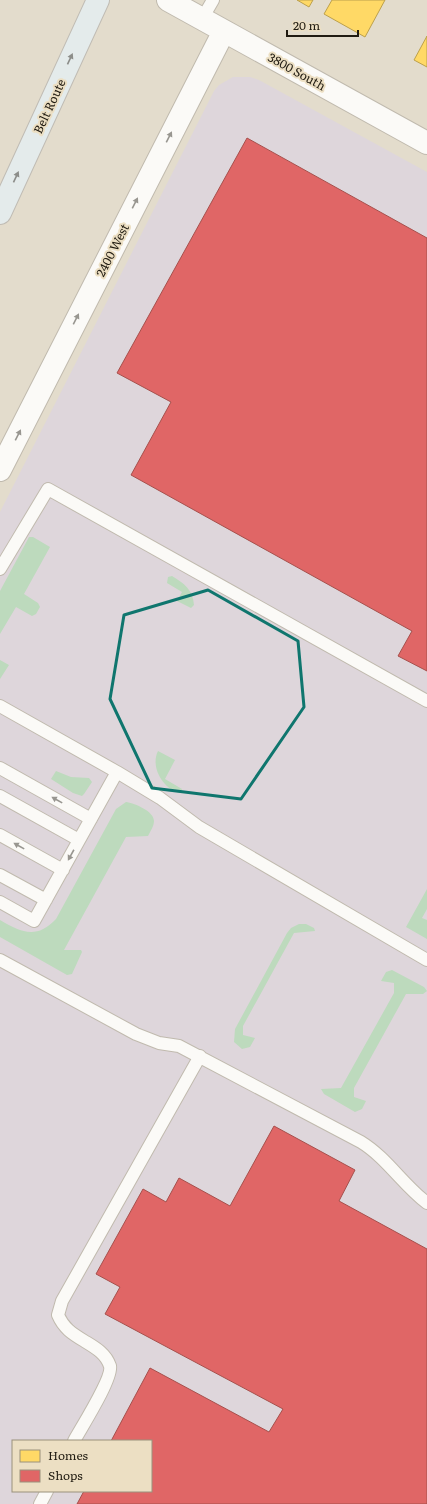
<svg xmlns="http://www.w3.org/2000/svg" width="427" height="1504" font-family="Literata,serif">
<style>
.commercial{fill:#ded6db;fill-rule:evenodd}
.green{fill:#bddabd}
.homes{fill:#ffd966;stroke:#bca04c}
.shops{fill:#e06666;stroke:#a6504c}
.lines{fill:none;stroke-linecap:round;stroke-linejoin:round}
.service-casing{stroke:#c0baae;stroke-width:14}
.tertiary-casing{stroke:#c0baae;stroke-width:24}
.motorway-casing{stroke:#c0bcb4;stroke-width:24}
.service{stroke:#fbfaf7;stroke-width:12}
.tertiary{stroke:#fbfaf7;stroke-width:22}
.motorway{stroke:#e4ebeb;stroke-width:22}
.oneway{fill:#8c8d89}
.oneway2{fill:#989690}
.marked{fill:none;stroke:#0f766e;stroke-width:3;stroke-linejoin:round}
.labels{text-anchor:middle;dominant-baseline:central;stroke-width:4;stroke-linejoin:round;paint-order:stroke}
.street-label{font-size:12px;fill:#201b11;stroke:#ecdfc3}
</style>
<rect width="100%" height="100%" fill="#e3dccc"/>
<path class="commercial" d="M 233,77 L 250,77 L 259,80 L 427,172 L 427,1504 L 0,1504 L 0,512 L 214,91 L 219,85 ZM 13,1441 L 151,1441 L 151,1491 L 13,1491 Z"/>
<path class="green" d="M 29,537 L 33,537 L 50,547 L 24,594 L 38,603 L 40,607 L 36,614 L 32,616 L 16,607 L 0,634 L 0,591 Z
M 172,576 C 184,583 193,590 194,605 L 191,608 L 177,601 L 182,592 L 167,583 L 168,577 Z
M 0,660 L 9,665 L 0,679 Z
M 158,751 L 175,760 L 165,779 L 182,789 L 180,793 C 163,789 150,767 158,751 Z
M 56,771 L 71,777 L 89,778 L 92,782 L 84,794 L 82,796 L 73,793 L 51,779 Z
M 126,802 C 134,803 154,811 154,821 C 154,826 150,832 148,836 L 126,837 L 64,950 L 81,950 L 82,952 L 72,974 L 67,975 L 0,937 L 0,920 C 21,932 36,940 56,919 L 116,809 Z
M 427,889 L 427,909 L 422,918 L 427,920 L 427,939 L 406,927 Z
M 299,924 L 306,924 L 314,928 L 315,931 L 294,933 L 243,1026 L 243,1035 L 255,1038 L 250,1047 L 242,1049 L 234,1042 L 235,1029 L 287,933 L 291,928 Z
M 392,970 L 424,987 L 427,991 L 423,994 L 406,994 L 354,1088 L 354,1097 L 366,1101 L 362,1109 L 355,1112 L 324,1094 L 321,1089 L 341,1088 L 394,993 L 394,983 L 381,981 L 386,972 Z"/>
<path class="homes" d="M 297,0 L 313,0 L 309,7 Z
M 332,0 L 385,0 L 365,37 L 324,14 Z
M 427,36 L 427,67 L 414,60 Z"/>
<path class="shops" d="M 247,138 L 427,238 L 427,671 L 398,656 L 412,631 L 131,475 L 171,402 L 117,373 Z
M 274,1126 L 355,1170 L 339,1201 L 427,1249 L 427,1504 L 77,1504 L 84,1491 L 151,1491 L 151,1441 L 111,1441 L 150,1368 L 269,1432 L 283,1409 L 105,1314 L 120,1287 L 96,1274 L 143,1189 L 166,1202 L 179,1178 L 230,1206 Z"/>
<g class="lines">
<g class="service-casing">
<path id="service" d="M 202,19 L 213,0
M 0,569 L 48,489 L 427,701
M 0,706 L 117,772 L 160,798 L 199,827 L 427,960
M 0,768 L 91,819
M 0,796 L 79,840
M 0,835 L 63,870
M 0,875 L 46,900
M 0,902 L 34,921 L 117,772
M 0,960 L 136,1034 L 159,1043 L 179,1046 L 361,1142 C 387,1158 403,1185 427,1203
M 74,1441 C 81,1428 113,1378 110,1366 C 106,1354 96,1348 86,1342 C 73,1334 64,1329 58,1315 L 62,1301 L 200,1056
M 40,1504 L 47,1491"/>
</g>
<g class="tertiary-casing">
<path id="tertiary" d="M 168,0 L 427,143
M 0,470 L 224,31"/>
</g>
<g class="motorway-casing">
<path id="motorway" d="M 0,213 L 98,0"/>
</g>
<use href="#service" class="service"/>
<use href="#tertiary" class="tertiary"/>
<use href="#motorway" class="motorway"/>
</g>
<defs><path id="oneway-solid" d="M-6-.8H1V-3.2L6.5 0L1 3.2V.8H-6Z"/></defs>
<g class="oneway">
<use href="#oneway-solid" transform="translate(70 59) rotate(-65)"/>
<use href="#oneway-solid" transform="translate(16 177) rotate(-65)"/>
</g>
<g class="oneway2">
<use href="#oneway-solid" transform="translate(169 137) rotate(-63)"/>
<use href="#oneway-solid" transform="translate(135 203) rotate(-63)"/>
<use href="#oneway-solid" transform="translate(76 319) rotate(-63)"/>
<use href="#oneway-solid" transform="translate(18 435) rotate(-63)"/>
<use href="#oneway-solid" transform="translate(57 800) rotate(-151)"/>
<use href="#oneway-solid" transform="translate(19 846) rotate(-151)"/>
<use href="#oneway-solid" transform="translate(71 855) rotate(119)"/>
</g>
<path class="marked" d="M 208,590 L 298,641 L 304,707 L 241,799 L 152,788 L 110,699 L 124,615 Z"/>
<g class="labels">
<g class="street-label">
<text transform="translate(297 71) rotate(29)">3800 South</text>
<text transform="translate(49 106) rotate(-65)">Belt Route</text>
<text transform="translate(112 250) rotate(-63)">2400 West</text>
</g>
</g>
<rect x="12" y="1440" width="140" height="52" fill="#ecdfc3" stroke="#9a917c"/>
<rect x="20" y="1450" width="20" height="12" fill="#ffd966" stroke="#9a917c"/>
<text x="48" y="1460" font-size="12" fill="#201b11">Homes</text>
<rect x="20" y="1470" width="20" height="12" fill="#e06666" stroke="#9a917c"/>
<text x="48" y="1480" font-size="12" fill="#201b11">Shops</text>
<path d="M287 30v6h71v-6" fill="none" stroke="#201b11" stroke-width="2"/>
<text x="293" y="30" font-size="12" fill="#201b11" stroke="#ecdfc3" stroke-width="3" paint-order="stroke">20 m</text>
</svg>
